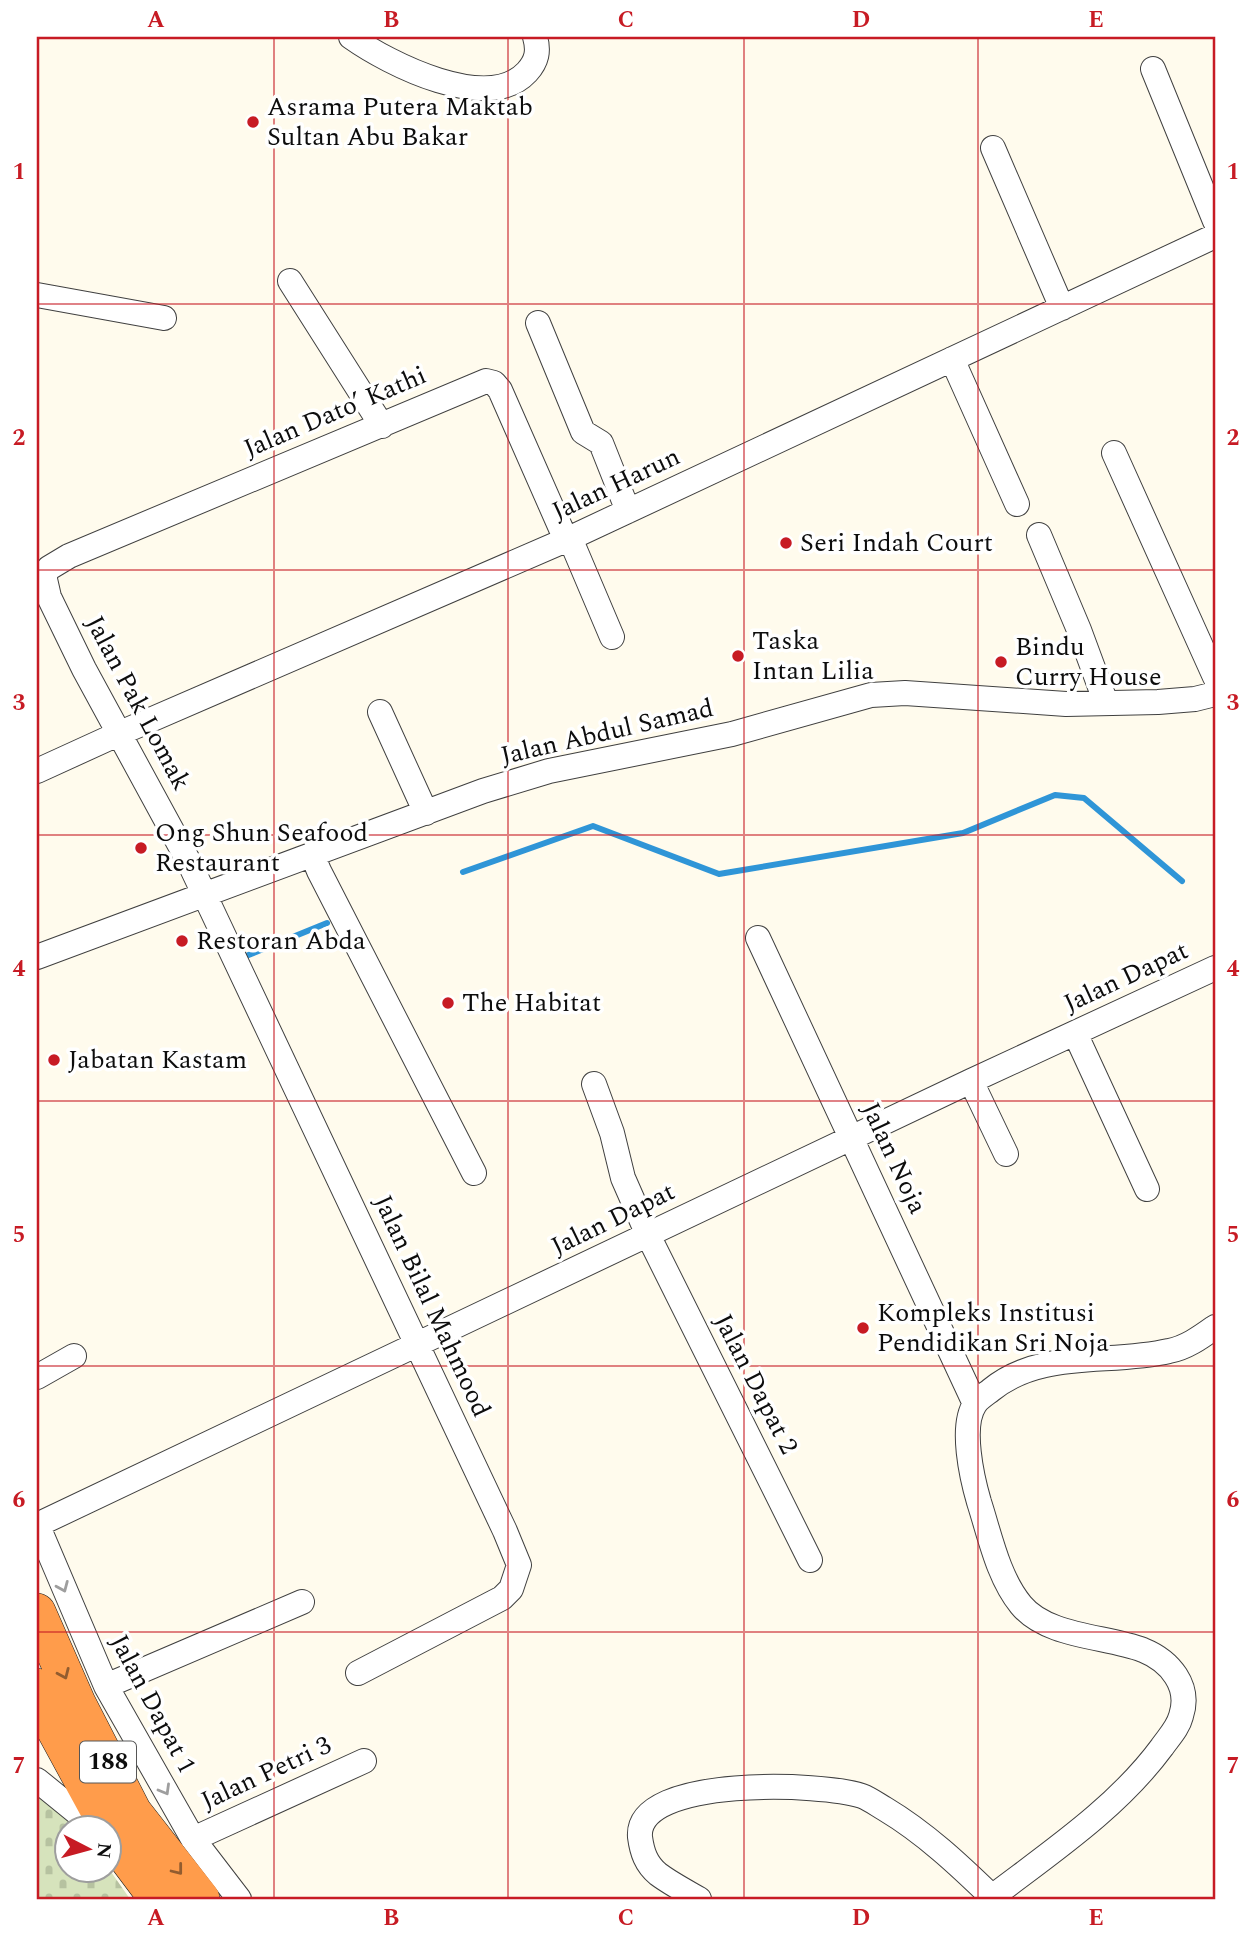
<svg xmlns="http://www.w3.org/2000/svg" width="1252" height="1936" font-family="Spectral,serif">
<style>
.cemetery{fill:url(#cemetery-stones)}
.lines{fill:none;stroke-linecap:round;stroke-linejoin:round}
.stream{stroke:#2f95d7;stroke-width:6}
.minor-casing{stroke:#404040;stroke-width:26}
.highway-casing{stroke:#1e1e1e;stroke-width:38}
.minor{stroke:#fff;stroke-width:24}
.highway{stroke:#ff9c4b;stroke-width:37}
.oneway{stroke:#9e9e9e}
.oneway2{stroke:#925c2f}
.grid{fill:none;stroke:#c71b24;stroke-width:2;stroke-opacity:0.55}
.poi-dot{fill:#c71b24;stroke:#fff;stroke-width:2.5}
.labels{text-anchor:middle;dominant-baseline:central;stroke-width:7;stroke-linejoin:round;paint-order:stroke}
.shield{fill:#fff;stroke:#565656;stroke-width:2}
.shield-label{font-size:24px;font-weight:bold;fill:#0d0d0d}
.poi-label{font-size:26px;fill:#0d0d0d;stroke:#fff;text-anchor:start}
.street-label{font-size:26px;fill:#0d0d0d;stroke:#fff}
.neatline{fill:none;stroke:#c71b24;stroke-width:2.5}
.grid-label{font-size:23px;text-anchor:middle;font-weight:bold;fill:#c71b24}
</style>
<defs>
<pattern id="cemetery-stones" width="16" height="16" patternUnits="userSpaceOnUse" patternTransform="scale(1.75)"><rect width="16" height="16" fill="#d6e3bc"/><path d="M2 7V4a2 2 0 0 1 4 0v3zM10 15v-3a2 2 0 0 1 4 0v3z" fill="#b6c2a0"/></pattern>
</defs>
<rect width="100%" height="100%" fill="#fffbed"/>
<path class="cemetery" d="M 37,1794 L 79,1827 L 66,1828 L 66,1870 L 109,1869 L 130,1899 L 37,1899 Z"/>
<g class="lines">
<path class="stream" d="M 463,872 L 593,826 L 719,874 L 963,833 L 1055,795 L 1084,798 L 1182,881
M 246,956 L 327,923"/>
<g class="minor-casing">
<path id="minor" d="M 351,37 C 389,64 488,114 527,72 C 537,61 539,51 535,37
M 1153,69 L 1215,221
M 993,148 L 1062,308
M 290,281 L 382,426
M 37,295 L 164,318
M 538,323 L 583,432 L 601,443 L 628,511
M 952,359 L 1017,504
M 1114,453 L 1215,677
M 1039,535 L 1079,630 L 1106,703
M 570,538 L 612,637
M 380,712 L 426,813
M 37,771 L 118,734 L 566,540 L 1215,236
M 312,854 L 319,871 L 474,1173
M 758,938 L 975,1404
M 37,957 L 483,791 L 549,771 L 732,734 L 871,695 L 905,693 L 1066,704 L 1158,702 L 1195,699 L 1215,694
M 1075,1033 L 1147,1189
M 971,1081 L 1006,1154
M 594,1084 L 612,1133 L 623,1178 L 648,1235 L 810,1560
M 37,1377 L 74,1356
M 37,1524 L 106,1686 L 193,1839 L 239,1899
M 37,1525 L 971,1081 L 1215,968
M 358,1673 L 502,1598 L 511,1589 L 519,1565 L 505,1531 L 189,862 L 84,669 L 49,597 L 44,575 L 49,568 L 69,556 L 486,381 L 494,383 L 500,390 L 566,540
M 106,1686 L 302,1602
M 37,1780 L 96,1828
M 193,1839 L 364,1761
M 699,1899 C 685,1891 670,1883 658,1874 C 646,1864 642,1852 640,1837 C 635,1775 825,1783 862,1796 C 870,1799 878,1805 885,1809 C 925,1833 959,1865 992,1897 C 1051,1852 1117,1808 1162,1747 C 1169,1737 1178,1728 1181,1716 C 1191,1686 1170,1661 1143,1650 C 1106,1636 1047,1637 1021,1605 C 998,1577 990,1536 979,1502 C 972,1478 960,1426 975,1404 C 978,1399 986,1394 991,1390 C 1041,1349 1109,1365 1169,1351 C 1186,1348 1201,1337 1215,1327"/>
</g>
<g class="highway-casing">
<path id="highway" d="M 37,1612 L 77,1703 L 133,1812 L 201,1899
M 37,1687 L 52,1724 L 119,1847 L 158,1899"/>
</g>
<use href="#minor" class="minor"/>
<use href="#highway" class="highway"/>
</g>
<defs><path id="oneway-chevron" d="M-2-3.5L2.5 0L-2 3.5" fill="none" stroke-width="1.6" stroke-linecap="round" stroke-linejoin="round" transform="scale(1.75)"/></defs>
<g class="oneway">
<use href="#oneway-chevron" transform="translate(63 1587) rotate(67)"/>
<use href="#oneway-chevron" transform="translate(165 1790) rotate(60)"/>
</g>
<g class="oneway2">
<use href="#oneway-chevron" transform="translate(64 1674) rotate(66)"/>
<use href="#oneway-chevron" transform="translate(178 1870) rotate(52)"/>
</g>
<path class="grid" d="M 274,37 L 274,1899M 508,37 L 508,1899M 744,37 L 744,1899M 978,37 L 978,1899M 37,304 L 1215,304M 37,570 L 1215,570M 37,835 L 1215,835M 37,1101 L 1215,1101M 37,1366 L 1215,1366M 37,1632 L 1215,1632"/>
<g class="poi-dot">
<circle cx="253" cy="122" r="7"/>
<circle cx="786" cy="543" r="7"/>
<circle cx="738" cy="656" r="7"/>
<circle cx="1001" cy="662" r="7"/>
<circle cx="141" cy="848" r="7"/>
<circle cx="182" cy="941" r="7"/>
<circle cx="448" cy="1003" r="7"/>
<circle cx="54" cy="1060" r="7"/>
<circle cx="863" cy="1328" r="7"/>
</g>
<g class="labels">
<rect class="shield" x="80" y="1741.5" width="56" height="41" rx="5"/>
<g class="shield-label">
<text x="108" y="1762">188</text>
</g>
<g class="poi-label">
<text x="267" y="107">Asrama Putera Maktab<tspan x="267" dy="30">Sultan Abu Bakar</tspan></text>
<text x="800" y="543">Seri Indah Court</text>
<text x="752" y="641">Taska<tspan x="752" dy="30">Intan Lilia</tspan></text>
<text x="1015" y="647">Bindu<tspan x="1015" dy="30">Curry House</tspan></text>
<text x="155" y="833">Ong Shun Seafood<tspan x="155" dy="30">Restaurant</tspan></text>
<text x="196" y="941">Restoran Abda</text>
<text x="462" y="1003">The Habitat</text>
<text x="68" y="1060">Jabatan Kastam</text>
<text x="877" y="1313">Kompleks Institusi<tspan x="877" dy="30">Pendidikan Sri Noja</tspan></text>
</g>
<g class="street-label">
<text transform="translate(335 412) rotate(-23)">Jalan Dato’ Kathi</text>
<text transform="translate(616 484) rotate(-25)">Jalan Harun</text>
<text transform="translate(138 703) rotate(62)">Jalan Pak Lomak</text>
<text transform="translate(607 732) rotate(-13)">Jalan Abdul Samad</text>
<text transform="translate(1126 977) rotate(-25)">Jalan Dapat</text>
<text transform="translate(894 1158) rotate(65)">Jalan Noja</text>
<text transform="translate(613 1219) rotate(-26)">Jalan Dapat</text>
<text transform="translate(432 1306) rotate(65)">Jalan Bilal Mahmood</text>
<text transform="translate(756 1384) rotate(63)">Jalan Dapat 2</text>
<text transform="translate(153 1704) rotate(62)">Jalan Dapat 1</text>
<text transform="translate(266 1773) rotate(-25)">Jalan Petri 3</text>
</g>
</g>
<rect width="1252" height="1936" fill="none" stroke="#ffffff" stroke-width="77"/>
<g transform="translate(88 1849) rotate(96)"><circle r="33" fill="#ffffff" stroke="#9e9e9e" stroke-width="2"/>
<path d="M0-5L12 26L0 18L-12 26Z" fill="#c71b24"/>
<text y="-10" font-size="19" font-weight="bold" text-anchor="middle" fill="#0d0d0d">N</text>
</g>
<rect x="38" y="38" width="1176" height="1860" class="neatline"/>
<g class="grid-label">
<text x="156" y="27">A</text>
<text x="391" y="27">B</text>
<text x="626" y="27">C</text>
<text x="861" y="27">D</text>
<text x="1096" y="27">E</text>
<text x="19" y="179">1</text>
<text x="1233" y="179">1</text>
<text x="19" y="445">2</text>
<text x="1233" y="445">2</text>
<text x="19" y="710">3</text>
<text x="1233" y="710">3</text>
<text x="19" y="976">4</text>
<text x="1233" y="976">4</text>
<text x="19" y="1242">5</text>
<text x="1233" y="1242">5</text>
<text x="19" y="1507">6</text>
<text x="1233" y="1507">6</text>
<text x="19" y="1773">7</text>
<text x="1233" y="1773">7</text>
<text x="156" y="1925">A</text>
<text x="391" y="1925">B</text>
<text x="626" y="1925">C</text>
<text x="861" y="1925">D</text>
<text x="1096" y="1925">E</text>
</g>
</svg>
